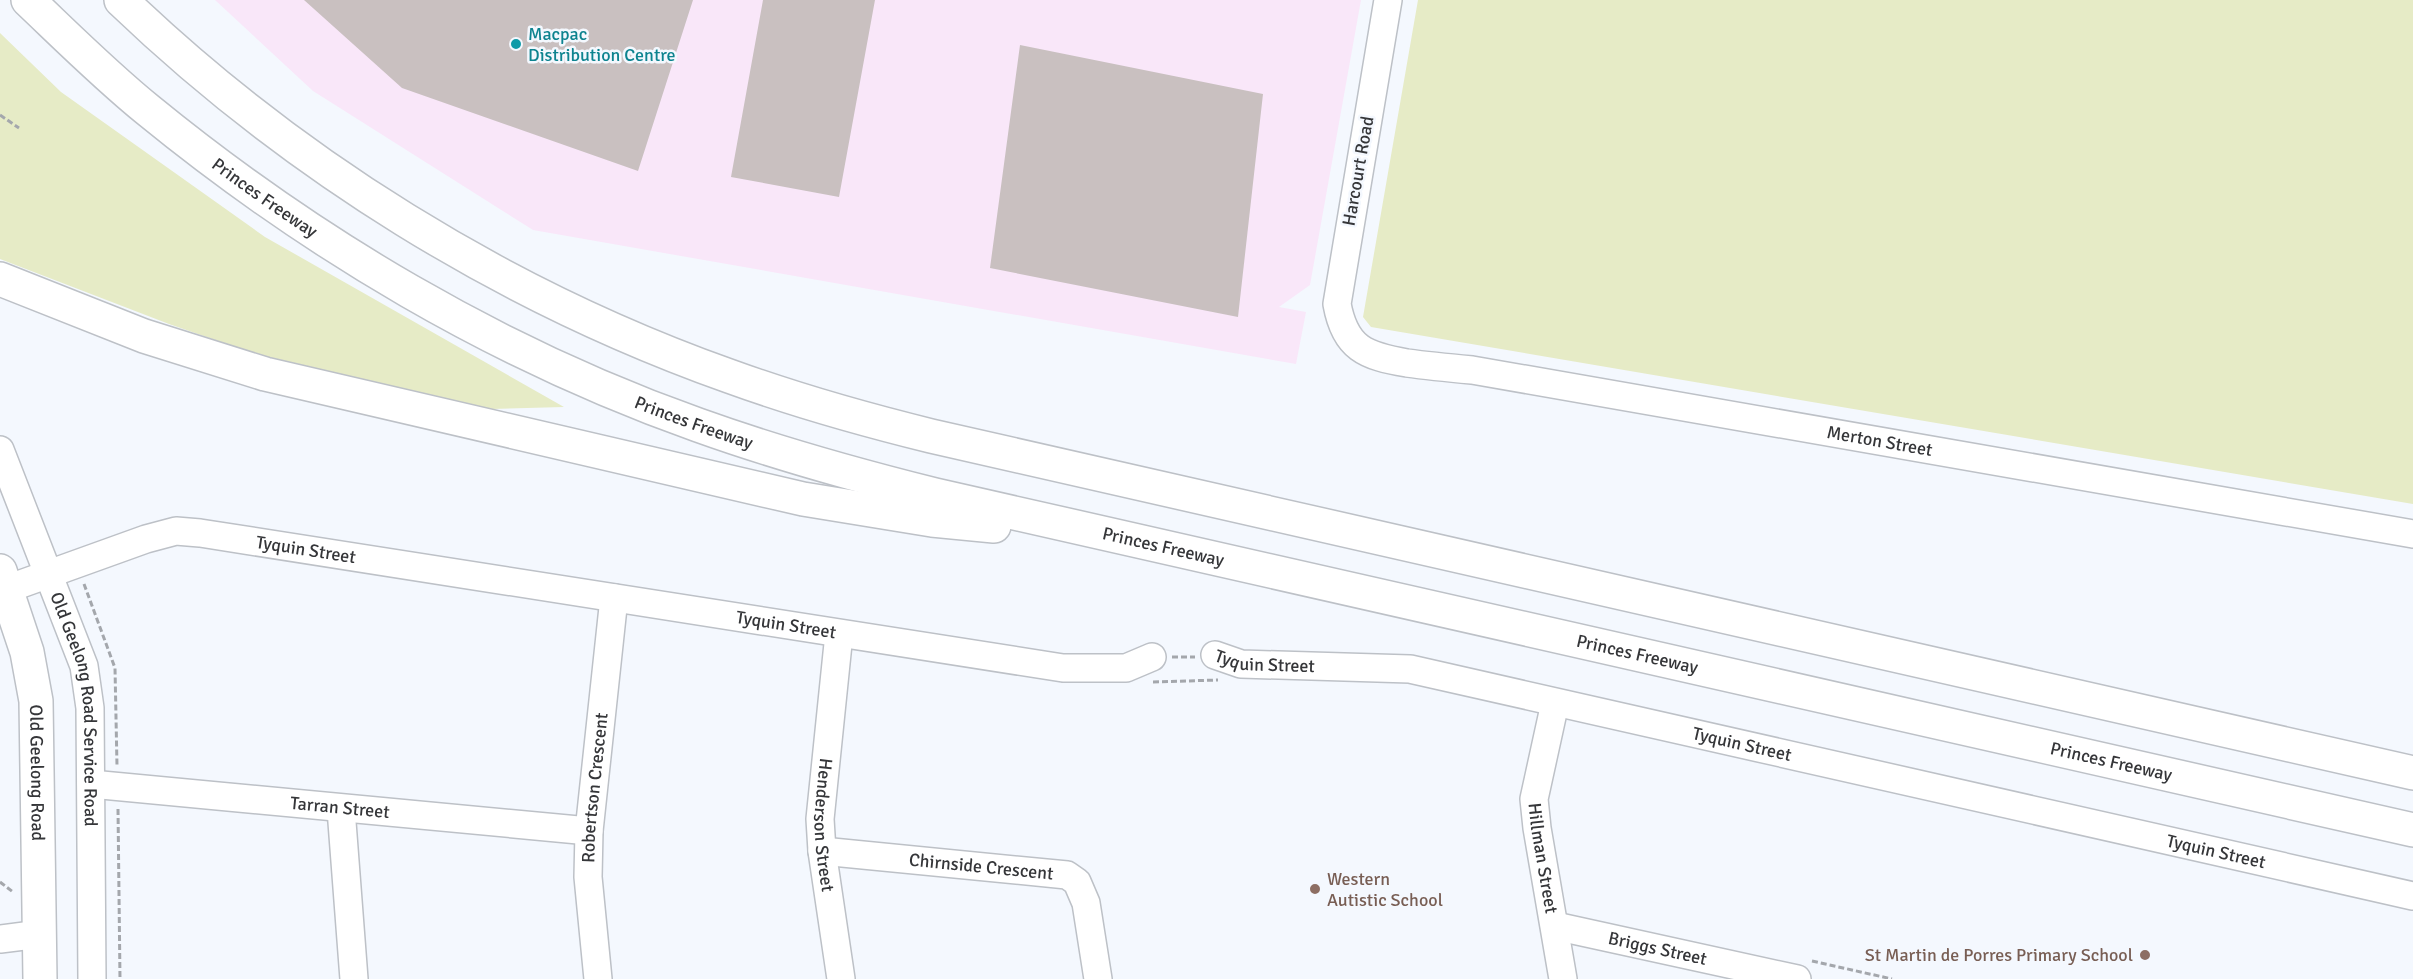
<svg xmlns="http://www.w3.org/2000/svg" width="2413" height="979" font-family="Signika,sans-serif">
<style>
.industrial{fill:#f9e7f9}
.green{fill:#e6ebc6}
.building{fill:#c9c0c0}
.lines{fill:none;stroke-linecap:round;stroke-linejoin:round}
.minor-casing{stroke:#bdc1c7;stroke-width:30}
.major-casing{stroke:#bdc1c7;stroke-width:36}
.highway-casing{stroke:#bdc1c7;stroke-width:36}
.path{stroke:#a4a7ac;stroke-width:3;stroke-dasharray:6 3;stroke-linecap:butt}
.minor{stroke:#fff;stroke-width:27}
.major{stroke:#fff;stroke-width:33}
.highway{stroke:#fff;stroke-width:33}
.culture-dot{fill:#0f9aa8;stroke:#f4f8fe;stroke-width:2}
.education-dot{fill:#8d6e63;stroke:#f4f8fe;stroke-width:2}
.labels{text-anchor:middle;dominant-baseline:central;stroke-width:5;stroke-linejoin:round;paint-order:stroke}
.culture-label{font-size:18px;fill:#0d838f;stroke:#f4f8fe;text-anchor:start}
.street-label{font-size:18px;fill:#353639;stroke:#f4f8fe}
.education-label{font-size:18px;fill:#785e54;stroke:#f4f8fe;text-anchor:start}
</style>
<rect width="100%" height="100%" fill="#f4f8fe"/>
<path class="industrial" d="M 215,0 L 1361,0 L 1310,285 L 1279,307 L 1306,312 L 1296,364 L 533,230 L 313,91 Z"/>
<path class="green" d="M 1418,0 L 2413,0 L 2413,504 L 1371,327 L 1363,317 Z
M 0,33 L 61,92 L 265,237 L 564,407 L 491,409 L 256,354 L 169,324 L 0,259 Z"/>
<path class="building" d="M 304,0 L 693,0 L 638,171 L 402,88 Z
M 763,0 L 875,0 L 839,197 L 731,177 Z
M 1020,45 L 1263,94 L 1238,317 L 990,268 Z"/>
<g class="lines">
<g class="minor-casing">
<g id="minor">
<path id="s1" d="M 1388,0 L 1337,304 C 1345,348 1365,356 1407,363 C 1429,366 1450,368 1472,370 L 2413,534"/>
<path id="s2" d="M 0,450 L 84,666 L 90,708 L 92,979"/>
<path id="s3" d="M 7,589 L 146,539 L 176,531 L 200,533 L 1063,668 L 1126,668 L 1152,657"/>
<path id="s4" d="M 839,634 L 820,819 L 822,851 L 841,979"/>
<path id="s5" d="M 1215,655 L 1241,664 L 1410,669 L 2413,896"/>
<path id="s6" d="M 1555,703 L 1534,799 L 1537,828 L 1563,979"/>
<path id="s7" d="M 91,784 L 589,831"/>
<path d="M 341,809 L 354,979"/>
<path id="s8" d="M 822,851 L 1067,875 L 1077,882 L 1086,903 L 1098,979"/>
<path id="s9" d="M 1555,926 L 1797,979"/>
<path d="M 0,939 L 40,934"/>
<path id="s10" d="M 598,979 L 588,877 L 589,831 L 614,598"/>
</g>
</g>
<g class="major-casing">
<g id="major">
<path id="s11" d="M 0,571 L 27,652 L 36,701 L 40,979"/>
</g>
</g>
<g class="highway-casing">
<g id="highway">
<path id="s12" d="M 28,0 C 68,38 106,76 148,110 C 312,244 498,354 698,425 C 776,453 855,475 935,495 L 2413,830"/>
<path d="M 121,0 C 293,165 504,296 729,376 C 795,400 862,419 931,436 L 2413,773"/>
<path d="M 0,279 L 144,336 L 265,374 L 803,499 L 932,520 L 994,526"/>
</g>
</g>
<path class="path" d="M 0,115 L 19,128
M 84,584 L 115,668 L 117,766
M 1172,657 L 1195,657
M 1153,682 L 1218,680
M 118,809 L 120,979
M 0,882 L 13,892
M 1812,961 L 1892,979"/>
<use href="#minor" class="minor"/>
<use href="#major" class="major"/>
<use href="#highway" class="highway"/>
</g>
<circle class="culture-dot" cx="516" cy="44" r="6"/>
<g class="education-dot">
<circle cx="1315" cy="889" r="6"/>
<circle cx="2145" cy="955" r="6"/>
</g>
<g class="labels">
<g class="culture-label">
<text x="528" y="34">Macpac<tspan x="528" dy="21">Distribution Centre</tspan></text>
</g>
<g class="street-label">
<text transform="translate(1358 171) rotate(-80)">Harcourt Road</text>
<text stroke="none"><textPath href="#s12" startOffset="309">Princes Freeway</textPath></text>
<text stroke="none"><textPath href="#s12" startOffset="795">Princes Freeway</textPath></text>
<text stroke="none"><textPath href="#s1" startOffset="888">Merton Street</textPath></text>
<text stroke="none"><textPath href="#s12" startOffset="1281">Princes Freeway</textPath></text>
<text stroke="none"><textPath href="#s3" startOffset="310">Tyquin Street</textPath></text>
<text stroke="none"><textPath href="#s3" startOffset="796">Tyquin Street</textPath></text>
<text stroke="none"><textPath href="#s12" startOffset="1767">Princes Freeway</textPath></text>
<text stroke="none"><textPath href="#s5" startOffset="51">Tyquin Street</textPath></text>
<text stroke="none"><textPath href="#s2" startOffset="273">Old Geelong Road Service Road</textPath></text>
<text stroke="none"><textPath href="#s5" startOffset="537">Tyquin Street</textPath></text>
<text stroke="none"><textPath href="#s12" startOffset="2253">Princes Freeway</textPath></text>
<text stroke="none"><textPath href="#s11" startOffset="207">Old Geelong Road</textPath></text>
<text stroke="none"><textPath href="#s10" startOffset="192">Robertson Crescent</textPath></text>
<text stroke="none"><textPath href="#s7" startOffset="250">Tarran Street</textPath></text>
<text stroke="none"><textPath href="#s4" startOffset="192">Henderson Street</textPath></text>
<text stroke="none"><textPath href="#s5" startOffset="1023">Tyquin Street</textPath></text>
<text stroke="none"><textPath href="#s6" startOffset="158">Hillman Street</textPath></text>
<text stroke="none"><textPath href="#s8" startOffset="160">Chirnside Crescent</textPath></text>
<text stroke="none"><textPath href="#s9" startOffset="105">Briggs Street</textPath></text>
</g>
<g class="education-label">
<text x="1327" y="879">Western<tspan x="1327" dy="21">Autistic School</tspan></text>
<text x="2133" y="955" text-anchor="end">St Martin de Porres Primary School</text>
</g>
</g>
</svg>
